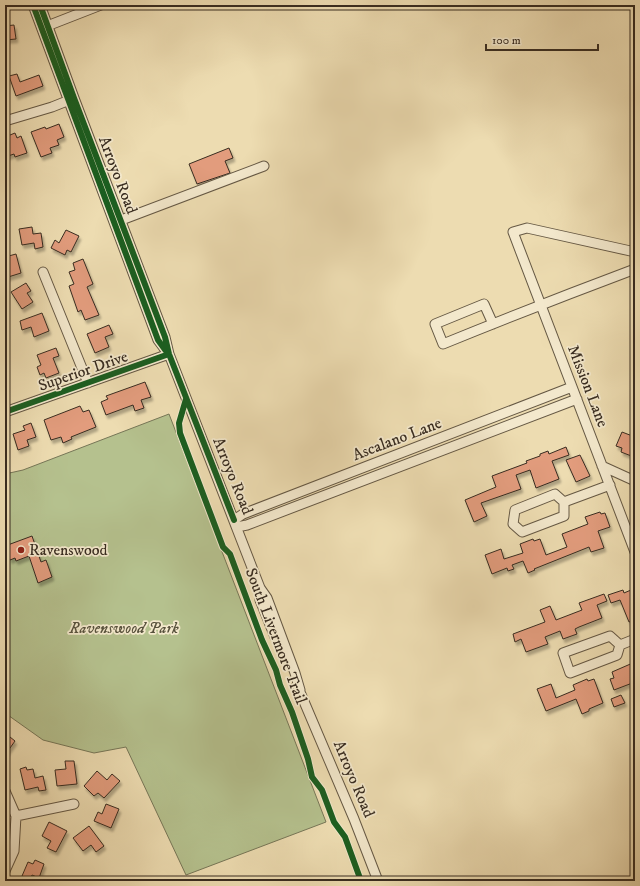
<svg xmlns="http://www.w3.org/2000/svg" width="640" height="886" font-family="'IM FELL DW Pica',serif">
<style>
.green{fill:#b5c18e;stroke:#767657}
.building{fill:#e29c7d;stroke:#382c20;filter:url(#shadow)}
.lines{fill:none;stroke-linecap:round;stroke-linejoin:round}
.minor-casing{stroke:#655844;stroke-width:11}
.minor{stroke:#f3e8cc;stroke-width:9}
.cycleway-casing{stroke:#f3e8cc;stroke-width:8}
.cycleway{stroke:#1b5e20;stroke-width:6}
.poi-dot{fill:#8f2418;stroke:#f3e8cc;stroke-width:1.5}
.labels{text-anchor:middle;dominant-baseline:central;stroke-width:3.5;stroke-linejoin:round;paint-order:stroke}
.street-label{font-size:16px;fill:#382c20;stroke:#f3e8cc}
.poi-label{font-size:16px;fill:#382c20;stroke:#f3e8cc;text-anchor:start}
.park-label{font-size:16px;font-style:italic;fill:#57513c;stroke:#f3e8cc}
</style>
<defs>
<filter id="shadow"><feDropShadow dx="2" dy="3.5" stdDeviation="1" flood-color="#0004"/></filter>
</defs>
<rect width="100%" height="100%" fill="#eddcb1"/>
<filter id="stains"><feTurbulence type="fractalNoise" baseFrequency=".005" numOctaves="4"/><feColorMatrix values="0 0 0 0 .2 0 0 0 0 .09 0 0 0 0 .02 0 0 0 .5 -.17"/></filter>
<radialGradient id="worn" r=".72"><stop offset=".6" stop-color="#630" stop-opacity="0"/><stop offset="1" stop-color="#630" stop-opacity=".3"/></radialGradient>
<path class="green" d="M 169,414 L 326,822 L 186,875 L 126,747 L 94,753 L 43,740 L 5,713 L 5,474 L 23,470 Z"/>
<path class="building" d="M 14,25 L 16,39 L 5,40 L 5,26 Z
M 17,74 L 20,82 L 39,75 L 43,86 L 16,96 L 9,76 Z
M 59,124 L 64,137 L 57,140 L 59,145 L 50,148 L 52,153 L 41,157 L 31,132 L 45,127 L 46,129 Z
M 15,133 L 17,138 L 21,136 L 27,153 L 15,157 L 14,154 L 5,157 L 5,137 Z
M 229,148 L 233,158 L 225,161 L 230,173 L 197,184 L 189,164 Z
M 32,227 L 33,234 L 41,233 L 43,247 L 35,249 L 34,243 L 22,245 L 19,229 Z
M 66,230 L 79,236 L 71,252 L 67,250 L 65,255 L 51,248 L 55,240 L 59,243 Z
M 16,254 L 21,273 L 5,278 L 5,257 Z
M 83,259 L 93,284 L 87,287 L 99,315 L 85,320 L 81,310 L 78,312 L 69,286 L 74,284 L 69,272 L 75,270 L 73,263 Z
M 26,283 L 31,291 L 27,293 L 33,302 L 22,309 L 11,292 Z
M 42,313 L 49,331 L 34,337 L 31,327 L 22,330 L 20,321 Z
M 109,325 L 113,334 L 105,337 L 109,347 L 95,353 L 87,334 Z
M 56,348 L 59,356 L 53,358 L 59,373 L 46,378 L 44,373 L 40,375 L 37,367 L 41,365 L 37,355 Z
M 145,382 L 151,397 L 141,400 L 144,408 L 135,411 L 133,405 L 106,415 L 101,402 L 108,399 L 106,396 Z
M 80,406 L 83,412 L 89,410 L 96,427 L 71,437 L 72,439 L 63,443 L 61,437 L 51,440 L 44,420 Z
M 31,423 L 36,437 L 27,440 L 29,446 L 18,450 L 13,434 L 25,430 L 23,426 Z
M 622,432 L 635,437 L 635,454 L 634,457 L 621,452 L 622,448 L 616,446 Z
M 566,447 L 569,455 L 552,461 L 559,479 L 536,488 L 530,470 L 516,475 L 521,489 L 481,503 L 487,516 L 474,522 L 465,500 L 496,487 L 492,476 L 527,463 L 526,461 L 540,456 L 540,454 L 548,451 L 549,454 Z
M 580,455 L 590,476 L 576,482 L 566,460 Z
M 600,512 L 601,514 L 605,513 L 610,527 L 598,531 L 604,548 L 591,552 L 589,547 L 534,569 L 535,570 L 528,573 L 523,561 L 512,565 L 514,569 L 508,571 L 507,568 L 492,574 L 485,555 L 501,549 L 504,559 L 523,553 L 520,544 L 533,539 L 534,541 L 540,539 L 546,555 L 567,547 L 562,534 L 588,524 L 585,517 Z
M 32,536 L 41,562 L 46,560 L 52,577 L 38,583 L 29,556 L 16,561 L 15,558 L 10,560 L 5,547 L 5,546 Z
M 623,590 L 624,593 L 631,590 L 635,601 L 635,620 L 629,622 L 620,600 L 611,603 L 608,595 Z
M 604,594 L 607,601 L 597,605 L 602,618 L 579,627 L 575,629 L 577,634 L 563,639 L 560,631 L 545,637 L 548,644 L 526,652 L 521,639 L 515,642 L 513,634 L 545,622 L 540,610 L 550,606 L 556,620 L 582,610 L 579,603 Z
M 635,662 L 635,682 L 614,690 L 610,679 L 614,678 L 612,672 Z
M 587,679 L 588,681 L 594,679 L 603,703 L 589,709 L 589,711 L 582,714 L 576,699 L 546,711 L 537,689 L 551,684 L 556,698 L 575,690 L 573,685 Z
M 621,695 L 625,703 L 614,707 L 611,699 Z
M 5,733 L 15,741 L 5,755 Z
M 65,761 L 74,761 L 77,784 L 57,786 L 55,770 L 66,769 Z
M 26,767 L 27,770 L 33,769 L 35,778 L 43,776 L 46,790 L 39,791 L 38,787 L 25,790 L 20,769 Z
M 97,771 L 107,780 L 112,774 L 120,781 L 104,798 L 98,793 L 94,796 L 84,786 Z
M 106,804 L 119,809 L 111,828 L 94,821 L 98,812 L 102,814 Z
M 49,822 L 67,831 L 56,852 L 47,848 L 51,841 L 42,836 Z
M 89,826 L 104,846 L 96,852 L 91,845 L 83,851 L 73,838 Z
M 35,860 L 44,864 L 39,878 L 32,875 L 30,879 L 22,876 L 28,862 L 33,864 Z"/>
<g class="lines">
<g class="minor-casing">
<path id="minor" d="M 33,5 L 158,340 L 167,352
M 40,5 L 74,98 L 165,337 L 169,354 L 260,588 L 267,598 L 295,673 L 300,690
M 42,28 L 101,5
M 5,121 L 52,107 L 72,99
M 116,222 L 264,166
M 635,252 L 527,228 L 513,232 L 635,552
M 43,272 L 88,383
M 493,324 L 484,304 L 435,324 L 443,344 C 507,318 571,293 635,269
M 5,412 L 169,354
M 602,466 L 635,481
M 564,502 L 555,494 L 515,510 L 513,524 L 522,532 L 564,516 L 564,502 L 610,485
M 234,520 L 243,514 L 572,387
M 237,527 L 247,525 L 577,399
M 260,588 L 260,600 L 275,637
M 610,636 L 620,645 L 617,655 L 570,673 L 563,653 Z
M 620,645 L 635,639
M 297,685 L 354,819 L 378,881
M 5,791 L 16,816 L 14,851 L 5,871
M 16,816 L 74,804"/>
</g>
<use href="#minor" class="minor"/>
<g class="cycleway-casing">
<path id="cycleway" d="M 33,5 L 158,340 L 166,351
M 40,5 L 74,98 L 165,337 L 169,354 L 234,520
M 186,399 L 179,423 L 180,433 L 223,547 L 230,554 L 262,640 L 276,670 L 280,685 L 292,712 L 308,759 L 312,777 L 322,790 L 334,822 L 345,837 L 361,881
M 5,412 L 169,354"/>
</g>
<use href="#cycleway" class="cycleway"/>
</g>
<circle class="poi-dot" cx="21" cy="550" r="4"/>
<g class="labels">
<g class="street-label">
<text transform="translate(118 175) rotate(69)">Arroyo Road</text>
<text transform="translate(83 371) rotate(-19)">Superior Drive</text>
<text transform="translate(588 386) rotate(69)">Mission Lane</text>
<text transform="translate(397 439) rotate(-21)">Ascalano Lane</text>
<text transform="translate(233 476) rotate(68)">Arroyo Road</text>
<text transform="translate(276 636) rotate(69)">South Livermore Trail</text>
<text transform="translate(354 779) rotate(67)">Arroyo Road</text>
</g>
<g class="poi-label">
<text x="29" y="550">Ravenswood</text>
</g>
<g class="park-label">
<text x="124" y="628">Ravenswood Park</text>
</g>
</g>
<rect width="640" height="886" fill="none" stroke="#eddcb1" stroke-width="20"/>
<rect x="6" y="6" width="628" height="874" fill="none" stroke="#382c20" stroke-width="2"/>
<rect x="10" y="10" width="620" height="866" fill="none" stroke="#382c20"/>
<path d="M486 44v6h112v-6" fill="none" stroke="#382c20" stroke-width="2"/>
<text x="492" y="44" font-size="12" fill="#382c20" stroke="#f3e8cc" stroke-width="3" paint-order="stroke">100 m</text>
<rect width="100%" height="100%" filter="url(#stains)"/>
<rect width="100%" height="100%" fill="url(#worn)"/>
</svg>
